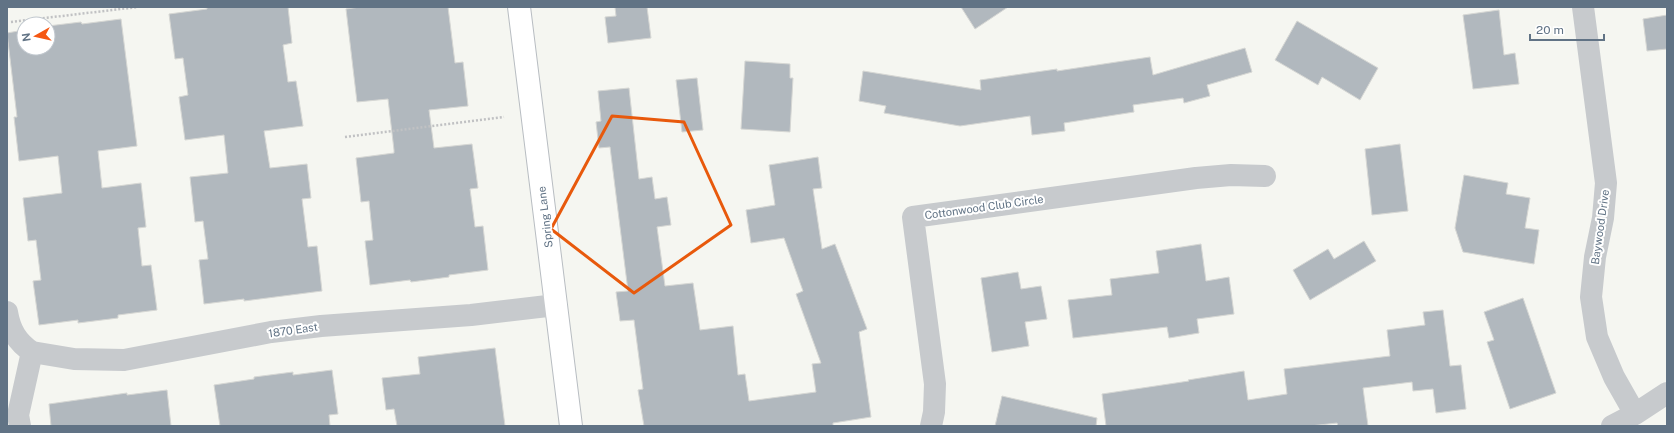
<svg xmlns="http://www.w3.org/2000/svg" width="1674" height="433" font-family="'Public Sans',sans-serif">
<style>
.building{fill:#b1b8be;stroke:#d6d7d4}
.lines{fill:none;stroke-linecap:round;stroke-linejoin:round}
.secondary-casing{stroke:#b8bdc2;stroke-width:24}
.path{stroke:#c0c1c3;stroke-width:2.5;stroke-dasharray:2 2;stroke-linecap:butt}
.street{stroke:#c7cacd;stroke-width:22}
.secondary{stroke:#fff;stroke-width:22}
.marked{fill:none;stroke:#e8590c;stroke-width:3;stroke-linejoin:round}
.labels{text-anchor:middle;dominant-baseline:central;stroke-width:4;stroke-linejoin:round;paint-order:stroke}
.street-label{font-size:11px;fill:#617385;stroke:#fff}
</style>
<rect width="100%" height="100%" fill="#f5f6f1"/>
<path class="building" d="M 207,7 L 288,7 L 292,43 L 283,45 L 288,82 L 296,81 L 303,126 L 264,131 L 270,168 L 307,164 L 311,198 L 302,199 L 308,247 L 317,246 L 322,291 L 244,301 L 244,299 L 204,304 L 199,260 L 208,259 L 203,221 L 195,222 L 190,177 L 228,173 L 224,135 L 185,140 L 179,97 L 188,95 L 183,58 L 175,59 L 169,14 L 207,9 Z
M 360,7 L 448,7 L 455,63 L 463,62 L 468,106 L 429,110 L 434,148 L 472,144 L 478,188 L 470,189 L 475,227 L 483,226 L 488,270 L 449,275 L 449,277 L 411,282 L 410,280 L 370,285 L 365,241 L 373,240 L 369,201 L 361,202 L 356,158 L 394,153 L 394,150 L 388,99 L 357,102 L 346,9 Z
M 615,7 L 647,7 L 651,38 L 608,43 L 605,17 L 616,16 Z
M 961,7 L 1008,7 L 975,29 Z
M 1499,10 L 1504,55 L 1515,53 L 1519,84 L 1473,89 L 1463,15 Z
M 1667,15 L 1667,49 L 1647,51 L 1643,19 Z
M 121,19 L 137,146 L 98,151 L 102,188 L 141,183 L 146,227 L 138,228 L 142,266 L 151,265 L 157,310 L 118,315 L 118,318 L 78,323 L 78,320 L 39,325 L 33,281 L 41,280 L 36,240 L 28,241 L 23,198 L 62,193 L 58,156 L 19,161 L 14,117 L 17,117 L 7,33 L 24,30 L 24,48 L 48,48 L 48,26 L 81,22 L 82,24 Z
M 1297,21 L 1378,68 L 1360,100 L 1322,77 L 1318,85 L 1275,60 Z
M 1245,48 L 1252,72 L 1207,85 L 1210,96 L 1184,103 L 1183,98 L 1133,105 L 1134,112 L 1064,123 L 1065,131 L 1032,135 L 1030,116 L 960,126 L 884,113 L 886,106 L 859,101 L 863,71 L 981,90 L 980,80 L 1057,69 L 1057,71 L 1150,57 L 1153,75 Z
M 745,61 L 790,64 L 790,78 L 793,78 L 790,132 L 741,129 Z
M 697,78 L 703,130 L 682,132 L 676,80 Z
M 629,88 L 639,179 L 652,177 L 655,199 L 667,197 L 671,225 L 657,227 L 665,286 L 693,283 L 700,330 L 733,326 L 738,375 L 745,374 L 749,401 L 816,392 L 812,364 L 821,363 L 796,294 L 803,291 L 784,238 L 751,243 L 746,210 L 775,205 L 769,165 L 818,157 L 822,188 L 813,189 L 822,249 L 835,244 L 867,329 L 859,332 L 871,417 L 833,423 L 833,426 L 644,426 L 638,390 L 643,389 L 634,320 L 620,321 L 616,292 L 628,291 L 610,147 L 599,148 L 596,122 L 601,121 L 598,91 Z
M 1400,144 L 1408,211 L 1372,215 L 1365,149 Z
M 1464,175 L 1508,183 L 1506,194 L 1530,198 L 1525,228 L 1539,230 L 1534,264 L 1463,252 L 1455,228 Z
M 1364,241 L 1376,261 L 1310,300 L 1293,270 L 1328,249 L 1334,259 Z
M 1201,244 L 1206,281 L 1229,277 L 1234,314 L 1197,319 L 1199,333 L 1169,338 L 1167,327 L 1073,338 L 1068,300 L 1112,295 L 1110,279 L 1159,273 L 1156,251 Z
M 1018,272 L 1021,289 L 1041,286 L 1047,319 L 1025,322 L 1029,346 L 992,352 L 981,278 Z
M 1523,298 L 1556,393 L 1510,409 L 1487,342 L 1494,340 L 1484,312 Z
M 1443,310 L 1450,366 L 1461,365 L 1466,409 L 1436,413 L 1433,389 L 1413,391 L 1412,382 L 1363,388 L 1368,426 L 1338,426 L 1337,423 L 1310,426 L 1106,426 L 1102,394 L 1189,381 L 1188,380 L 1244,371 L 1248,400 L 1287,394 L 1284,369 L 1390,356 L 1387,330 L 1425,325 L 1423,312 Z
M 495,348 L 505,426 L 397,426 L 394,409 L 386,410 L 382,378 L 420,374 L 418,357 Z
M 332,370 L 338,414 L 329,415 L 330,426 L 220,426 L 214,385 L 254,379 L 254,377 L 293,372 L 293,375 Z
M 167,390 L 171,426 L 51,426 L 49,404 L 127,393 L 127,395 Z
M 1002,396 L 1097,418 L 1096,426 L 995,426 Z"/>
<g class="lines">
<g class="secondary-casing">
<path id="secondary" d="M 519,7 L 571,426"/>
</g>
<path class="path" d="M 11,22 L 138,7
M 345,137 L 504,117"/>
<path class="street" d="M 1583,7 L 1606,183 L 1603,218 L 1595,257 L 1591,297 L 1597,337 L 1614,377 L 1635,414
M 7,312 C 10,330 17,342 32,352 L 18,415 L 20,426
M 32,352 L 74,359 L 124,360 L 271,332 L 321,326 L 471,315 L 556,305
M 931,426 L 934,412 L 935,384 L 913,217 L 1196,178 L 1231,175 L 1265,176
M 1612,426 L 1635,414 L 1667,393"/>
<use href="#secondary" class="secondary"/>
</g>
<path class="marked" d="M 612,116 L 684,122 L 731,225 L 634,293 L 551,229 Z"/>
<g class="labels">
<g class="street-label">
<text transform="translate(984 207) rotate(-8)">Cottonwood Club Circle</text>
<text transform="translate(545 217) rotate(-97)">Spring Lane</text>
<text transform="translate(1600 227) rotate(-82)">Baywood Drive</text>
<text transform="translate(293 330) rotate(-8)">1870 East</text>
</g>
</g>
<rect width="1674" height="433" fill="none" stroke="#617385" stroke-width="16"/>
<g transform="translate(36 36) rotate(262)"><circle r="19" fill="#ffffff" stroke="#c0c7ce"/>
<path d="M0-3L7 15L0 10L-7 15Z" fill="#f55712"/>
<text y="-6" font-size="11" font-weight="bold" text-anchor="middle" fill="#617385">N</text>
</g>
<path d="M1530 34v6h74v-6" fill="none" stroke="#617385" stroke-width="2"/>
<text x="1536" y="34" font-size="12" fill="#617385" stroke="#ffffff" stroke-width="3" paint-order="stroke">20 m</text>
</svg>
